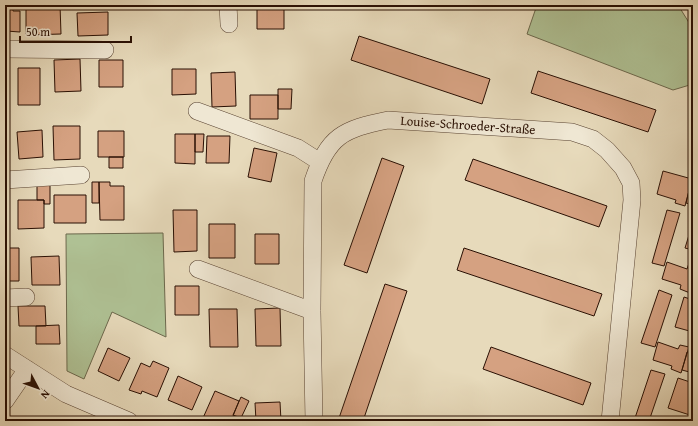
<svg xmlns="http://www.w3.org/2000/svg" width="698" height="426" font-family="'Gentium Book Plus',serif">
<style>
.green{fill:#afc194;stroke:#6c684c}
.building{fill:#d5a181;stroke:#290f03}
.lines{fill:none;stroke-linecap:round;stroke-linejoin:round}
.minor-casing{stroke:#584231;stroke-width:18}
.minor{stroke:#efe7d3;stroke-width:17}
.labels{text-anchor:middle;dominant-baseline:central;stroke-width:3.5;stroke-linejoin:round;paint-order:stroke}
.street-label{font-size:13px;fill:#290f03;stroke:#efe7d3}
</style>
<rect width="100%" height="100%" fill="#e7dabb"/>
<filter id="stains"><feTurbulence type="fractalNoise" baseFrequency=".005" numOctaves="4"/><feColorMatrix values="0 0 0 0 .2 0 0 0 0 .09 0 0 0 0 .02 0 0 0 .5 -.17"/></filter>
<radialGradient id="worn" r=".72"><stop offset=".6" stop-color="#630" stop-opacity="0"/><stop offset="1" stop-color="#630" stop-opacity=".3"/></radialGradient>
<path class="green" d="M 537,5 L 678,5 L 693,29 L 693,84 L 673,90 L 527,34 Z
M 163,233 L 166,337 L 112,312 L 84,379 L 67,371 L 66,234 Z"/>
<path class="building" d="M 5,5 L 13,5 L 13,11 L 20,11 L 20,32 L 6,31 Z
M 26,5 L 60,5 L 61,34 L 26,35 Z
M 257,6 L 284,6 L 284,29 L 257,29 Z
M 108,12 L 108,35 L 78,36 L 77,13 Z
M 359,36 L 490,79 L 482,104 L 351,60 Z
M 80,59 L 81,91 L 55,92 L 54,60 Z
M 99,60 L 123,60 L 123,87 L 99,87 Z
M 18,68 L 40,68 L 40,105 L 18,105 Z
M 172,69 L 196,69 L 196,94 L 172,95 Z
M 538,71 L 656,110 L 648,132 L 531,93 Z
M 235,72 L 236,106 L 212,107 L 211,73 Z
M 278,89 L 292,89 L 291,109 L 278,109 Z
M 250,95 L 278,95 L 278,119 L 250,119 Z
M 7,125 L 7,161 L 5,161 L 5,126 Z
M 53,126 L 80,126 L 80,159 L 54,160 Z
M 42,130 L 43,157 L 19,159 L 17,132 Z
M 98,131 L 124,131 L 124,157 L 98,157 Z
M 175,134 L 195,134 L 195,164 L 175,163 Z
M 195,134 L 204,134 L 203,152 L 195,152 Z
M 207,136 L 230,136 L 229,163 L 206,163 Z
M 254,148 L 277,153 L 271,182 L 248,177 Z
M 109,157 L 123,157 L 123,168 L 109,168 Z
M 382,158 L 404,166 L 367,273 L 344,265 Z
M 473,159 L 607,206 L 599,227 L 465,180 Z
M 663,171 L 692,179 L 685,206 L 675,203 L 676,200 L 657,194 Z
M 692,179 L 693,179 L 693,205 L 686,203 Z
M 92,182 L 99,182 L 99,203 L 92,203 Z
M 99,182 L 110,182 L 110,186 L 124,186 L 124,220 L 100,220 Z
M 37,184 L 50,184 L 50,204 L 44,204 L 44,200 L 37,200 Z
M 54,195 L 86,195 L 86,223 L 54,223 Z
M 18,200 L 44,200 L 44,228 L 18,229 Z
M 5,201 L 8,201 L 7,227 L 5,227 Z
M 173,210 L 197,210 L 197,251 L 174,252 Z
M 667,210 L 680,213 L 664,266 L 652,263 Z
M 693,222 L 693,250 L 685,248 Z
M 209,224 L 235,224 L 235,258 L 209,258 Z
M 255,234 L 279,234 L 279,264 L 255,264 Z
M 5,248 L 19,248 L 19,281 L 5,281 Z
M 464,248 L 602,294 L 594,316 L 457,270 Z
M 59,256 L 60,285 L 32,285 L 31,257 Z
M 667,262 L 687,269 L 689,263 L 693,264 L 693,284 L 690,293 L 680,289 L 681,285 L 662,279 Z
M 385,284 L 407,291 L 388,347 L 363,421 L 338,421 Z
M 175,286 L 199,286 L 199,315 L 175,315 Z
M 659,290 L 672,295 L 655,347 L 641,343 Z
M 684,297 L 693,300 L 693,332 L 675,327 Z
M 18,306 L 45,306 L 46,326 L 19,326 Z
M 280,308 L 281,346 L 256,346 L 255,309 Z
M 209,309 L 237,309 L 238,347 L 210,347 Z
M 59,325 L 60,344 L 36,344 L 36,326 Z
M 658,342 L 678,349 L 680,345 L 689,347 L 681,373 L 671,369 L 672,366 L 653,360 Z
M 491,347 L 591,383 L 583,405 L 483,369 Z
M 108,348 L 130,358 L 119,381 L 98,371 Z
M 687,352 L 693,354 L 693,373 L 682,370 Z
M 153,361 L 169,368 L 157,397 L 142,391 L 141,394 L 129,390 L 141,363 L 150,367 Z
M 651,370 L 665,374 L 649,421 L 634,421 Z
M 178,376 L 202,387 L 192,410 L 168,400 Z
M 678,378 L 693,383 L 693,416 L 668,408 Z
M 215,391 L 239,401 L 231,421 L 211,421 L 203,418 Z
M 241,397 L 249,401 L 241,418 L 233,415 Z
M 280,402 L 281,421 L 256,421 L 255,403 Z"/>
<g class="lines">
<g class="minor-casing">
<path id="minor" d="M 228,5 L 229,24
M 5,49 L 105,50
M 197,111 L 298,148 L 320,162
M 5,180 L 81,175
M 198,269 L 312,311
M 5,298 L 26,297
M 5,355 L 66,394 L 129,421
M 5,401 L 27,369
M 314,421 L 312,311 L 313,181 C 328,136 343,129 388,120 L 572,132 L 593,139 L 607,150 L 623,168 L 631,183 L 632,200 L 610,421"/>
</g>
<use href="#minor" class="minor"/>
</g>
<g class="labels">
<g class="street-label">
<text transform="translate(468 125) rotate(4)">Louise-Schroeder-Straße</text>
</g>
</g>
<rect width="698" height="426" fill="none" stroke="#e7dabb" stroke-width="20"/>
<rect x="6" y="6" width="686" height="414" fill="none" stroke="#290f03" stroke-width="2"/>
<rect x="10" y="10" width="678" height="406" fill="none" stroke="#290f03"/>
<g transform="translate(38 388) rotate(131)" stroke="#efe7d3" stroke-width="3" paint-order="stroke">
<path d="M0-3L7 15L0 10L-7 15Z" fill="#290f03"/>
<text y="-6" font-size="11" font-weight="bold" text-anchor="middle" fill="#290f03">N</text>
</g>
<path d="M20 36v6h111v-6" fill="none" stroke="#290f03" stroke-width="2"/>
<text x="26" y="36" font-size="12" fill="#290f03" stroke="#efe7d3" stroke-width="3" paint-order="stroke">50 m</text>
<rect width="100%" height="100%" filter="url(#stains)"/>
<rect width="100%" height="100%" fill="url(#worn)"/>
</svg>
